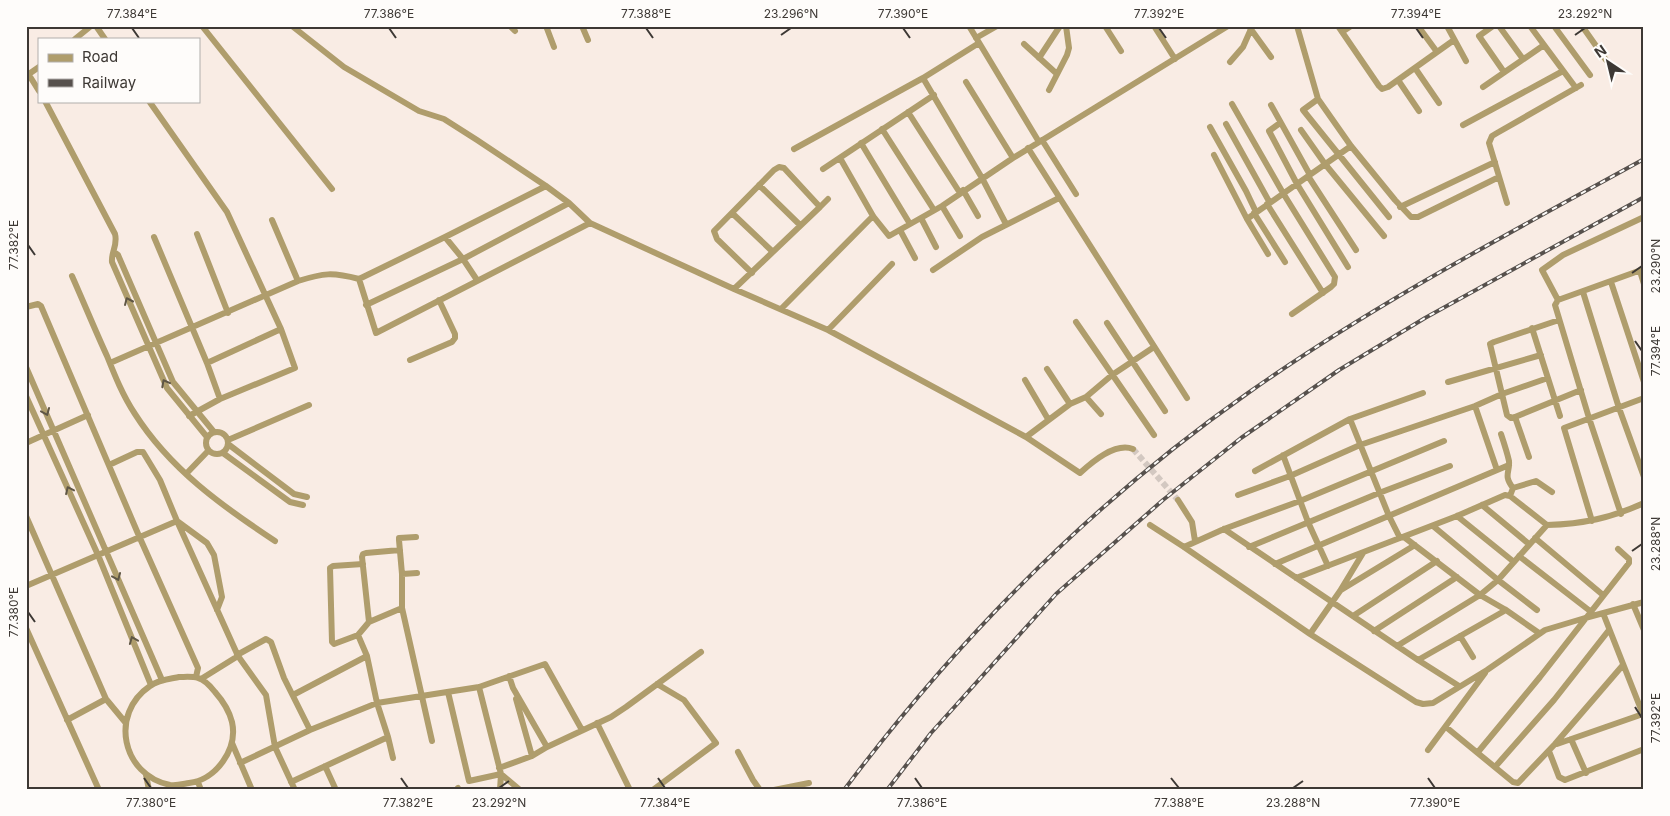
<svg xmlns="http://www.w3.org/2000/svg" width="1670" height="816" font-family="Inter,sans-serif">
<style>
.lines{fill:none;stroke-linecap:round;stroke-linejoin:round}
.minor-tunnel{stroke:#d3c8c1;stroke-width:6;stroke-dasharray:6 3;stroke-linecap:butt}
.minor{stroke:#af9d6c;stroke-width:6}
.rail-casing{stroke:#57514d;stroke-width:4}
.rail{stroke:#fefcfa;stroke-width:2;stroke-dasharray:5.5;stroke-linecap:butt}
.oneway{stroke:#5f5645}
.ticks{fill:none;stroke:#3d3834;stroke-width:2}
.neatline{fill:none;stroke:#3d3834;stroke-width:2}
.ticks-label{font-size:12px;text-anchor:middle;fill:#3d3834}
</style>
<rect width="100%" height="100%" fill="#f9ece4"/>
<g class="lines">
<path class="minor-tunnel" d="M 1133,449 L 1178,500"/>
<path class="minor" d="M 96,26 L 105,39
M 202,26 L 332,189
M 292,26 L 344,67 L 419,111 L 444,119 L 477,140 L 546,186 L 569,203 L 590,223 L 734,289 L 828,330 L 1026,437 L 1080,473 C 1092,462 1115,442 1133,449
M 510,26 L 515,31
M 546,26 L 554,47
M 582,26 L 588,40
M 969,26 L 1039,142
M 1105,26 L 1121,51
M 1154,26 L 1175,59
M 1297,26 L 1318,99 L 1351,146 L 1395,200 L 1411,217 L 1418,217 L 1499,177
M 1338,26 L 1379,86 L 1382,89 L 1388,87 L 1454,40
M 1418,26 L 1437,52
M 1447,26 L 1466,61
M 1493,26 L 1479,36 L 1504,72
M 1499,26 L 1523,59
M 1530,26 L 1576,88
M 1554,26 L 1590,75
M 1582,26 L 1606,60
M 1250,28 L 1271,57
M 1342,32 L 1351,26
M 976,38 L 997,26
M 75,39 L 91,26
M 1024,44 L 1057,74
M 1039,58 L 1060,26
M 1230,62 L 1243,47 L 1251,29
M 1415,68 L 1439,103
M 29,75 L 39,91
M 26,76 L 39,67
M 923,78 L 982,178 L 1006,224
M 1398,80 L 1419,111
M 966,82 L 1013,158
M 1483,87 L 1544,45
M 1049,90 L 1067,55 L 1069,48 L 1066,26
M 1318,99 L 1303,110 L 1389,217
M 45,101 L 115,234 C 118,245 111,252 112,262 L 167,388 L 207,437
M 149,101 L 227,212 L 281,329 L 295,368 L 220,399 L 189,416
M 1232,104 L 1283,193 L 1335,277 L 1334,284 L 1331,287 L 1292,314
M 1271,105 L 1310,175
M 908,112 L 960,193
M 1280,123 L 1269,131 L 1297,184 L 1348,267
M 1226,124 L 1270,203
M 1463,125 L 1563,71
M 1210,127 L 1246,191 L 1256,212
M 882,129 L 934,210
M 1301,130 L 1325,164 L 1384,236
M 1042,140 L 1076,194
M 861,143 L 910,224
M 1028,148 L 1187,398
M 794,149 L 923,78 L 979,43
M 1214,155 L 1247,219 L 1268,254
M 840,158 L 873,216 L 889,236 L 942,206 L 1013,158 L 1228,26
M 823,169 L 934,95
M 1308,176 L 1356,250
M 759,185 L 800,225
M 963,190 L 978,216
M 1507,203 L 1489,143 L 1492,136 L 1497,133 L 1581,85
M 1267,204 L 1323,293
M 942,206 L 960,236
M 820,207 L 828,199
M 1400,207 L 1495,162
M 732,213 L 773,252
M 1254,213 L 1285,262
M 921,218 L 936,247
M 1247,219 L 1351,146
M 272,220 L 298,281
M 900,230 L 915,258
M 197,234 L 228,313
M 154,237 L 207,363 L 220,399
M 445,237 L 463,259 L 477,280
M 114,252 L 118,255 L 173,382 L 214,432
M 933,270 L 982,237 L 1059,198
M 1640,271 L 1644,284
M 72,276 C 84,303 95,330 107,356 C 115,376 123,396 135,414 C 170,469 222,506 275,541
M 359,279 L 376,333 L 590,223
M 1611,282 L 1644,382
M 734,289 L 820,207 L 784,168 L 779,167 L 774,170 L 714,231 L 717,239 L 752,273
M 1583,292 L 1619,408 L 1644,477
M 1558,300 L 1542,270 L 1563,255 L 1644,217
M 366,305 L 463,259 L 569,203
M 26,307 L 38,304 L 41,306 L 139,536 L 198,668 L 196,677
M 781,309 L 873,216
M 1559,320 L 1494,342 L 1490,344 L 1507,415 L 1511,418 L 1515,417 L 1581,390
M 1076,322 L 1154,435
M 1107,323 L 1165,411
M 1532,328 L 1560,416
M 828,330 L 892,264
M 410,360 L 452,342 L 455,338 L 455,334 L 439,300
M 110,363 L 298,281 C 324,273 332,272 359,279 L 445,237 L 546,186
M 207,363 L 281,329
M 26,367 L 162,680
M 1047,369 L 1070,404
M 1025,380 L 1048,419
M 1448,382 L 1541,355
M 26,396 L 98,555 L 151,685
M 1086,397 L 1101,414
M 1475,406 L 1497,470
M 1515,417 L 1529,457
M 1350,419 L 1389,516 L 1400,538
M206 443a11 11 0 1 1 22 0a11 11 0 1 1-22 0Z
M 1501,434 C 1504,443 1507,452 1509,461 C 1510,473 1503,475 1513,488 L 1510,496 L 1547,525
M 1026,437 L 1070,404 L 1086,397 L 1112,375 L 1154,347
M 228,440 L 309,405
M 26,443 L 88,415
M 228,444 L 294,494 L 307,497
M 223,453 L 290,502 L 303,505
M 1283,455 L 1308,522 L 1328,566
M 109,465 L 137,452 L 143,452 L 160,480 L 177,521 L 207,543 L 214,555 L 222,597 L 217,610
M 1255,471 L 1350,419 L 1423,393
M 186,474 L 208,451
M 1513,488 L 1536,481 L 1552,492
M 1238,495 L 1290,476 L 1360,445 L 1475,406 L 1502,394 L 1548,378
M 1178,500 L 1192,522 L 1195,541
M 1482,505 L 1529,544
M 1621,514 L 1589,418 L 1555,305 L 1558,300 L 1644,269
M 26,516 L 106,699 L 125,722
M 1457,516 L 1514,562
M 1592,521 L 1564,428 L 1644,398
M 1150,525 L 1184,547 L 1310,634 L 1416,702 L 1423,704 L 1433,703 L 1487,670 L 1545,630 L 1585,618 L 1644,602
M 1433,526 L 1498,580 L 1537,610
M 1224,529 L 1418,660 L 1459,686
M 416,537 L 399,538 L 399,540 L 402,574 L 402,608 L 432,741
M 1404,537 L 1480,595 L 1506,610 L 1539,633
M 1535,538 L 1603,595
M 1184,547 L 1224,529 L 1300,501 L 1444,441
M 1249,547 L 1379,493 L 1450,466
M 1519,556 L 1590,611
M 363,564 L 333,566 L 330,568 L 332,642 L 334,644 L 358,635 L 369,622 L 402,608
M 1275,564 L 1509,465
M 402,574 L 417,573
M 1296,578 L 1457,516 L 1505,495 L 1510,496
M 26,586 L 177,521 L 238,656 L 266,695 L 275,747 L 295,790
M 1341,590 L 1415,545
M 1633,604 L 1644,630
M 1603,613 L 1644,717
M 1353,616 L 1437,561
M 369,622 L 362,557 L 363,554 L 366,553 L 400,550
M 26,628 L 99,790
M 1374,631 L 1457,577
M 1310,634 L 1340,591 L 1363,553
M 358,635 L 367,656 L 377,703 L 388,737 L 393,758
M 1460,636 L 1473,657
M 1397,646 L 1480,595 L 1498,580 L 1547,525 C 1583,524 1611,518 1644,503
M 237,655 L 266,639 L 271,642 L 284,678 L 310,730
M 1418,660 L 1506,610
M 509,676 L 513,688 L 547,747
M 179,677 C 185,677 192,676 198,678 C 204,679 211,687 215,692 C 223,701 229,710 232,722 C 238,749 216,780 189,783 C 183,784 176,786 170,785 C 122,775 109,714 150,686 C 158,680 169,679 179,677 Z
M 201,679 L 238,656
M 479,687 L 501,774 L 500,790
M 448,692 L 469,781 L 501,774 L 520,790
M 293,695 L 367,656
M 516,699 L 532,756
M 67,720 L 106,699
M 597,723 L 630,790
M 1446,727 L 1513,782 L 1518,783 L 1555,744 L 1623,665
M 1571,739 L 1586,773
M 232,743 L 252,790
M 1557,744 L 1643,714
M 1428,750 L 1485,673
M 1549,751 L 1559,777 L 1565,780 L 1644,749
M 738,752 L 753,780 L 760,790
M 1478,752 L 1540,677 L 1629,563 L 1629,559 L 1618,549
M 240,763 L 310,730 L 377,703 L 479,687 L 545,664 L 582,730
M 325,766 L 336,790
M 1495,767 L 1554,700 L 1609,630
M 499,768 L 532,756 L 547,747 L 611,717 L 626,707 L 701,652
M 146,775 L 149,790
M 198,782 L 201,790
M 291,782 L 388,737
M 458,788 L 459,790
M 653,790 L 716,743 L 684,700 L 657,684
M 774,790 L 809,783"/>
<g class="rail-casing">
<path id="rail" d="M 844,790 C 958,638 1093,502 1248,393 C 1374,304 1510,233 1644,159
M 887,790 L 931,733 L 1056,594 L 1163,500 L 1241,438 L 1339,370 L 1425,318 L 1644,197"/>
</g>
<use href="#rail" class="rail"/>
</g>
<defs><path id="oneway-chevron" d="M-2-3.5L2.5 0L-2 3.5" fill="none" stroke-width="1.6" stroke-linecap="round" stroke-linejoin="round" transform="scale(1.25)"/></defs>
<g class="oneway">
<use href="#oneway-chevron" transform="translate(128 301) rotate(-114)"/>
<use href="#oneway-chevron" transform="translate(165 383) rotate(-118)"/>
<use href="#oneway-chevron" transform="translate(46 412) rotate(67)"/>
<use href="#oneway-chevron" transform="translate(69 490) rotate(-115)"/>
<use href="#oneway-chevron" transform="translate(117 577) rotate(67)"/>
<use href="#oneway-chevron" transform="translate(133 640) rotate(-112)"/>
</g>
<path class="ticks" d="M 132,28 L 139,38M 389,28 L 396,38M 646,28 L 653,38M 903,28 L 910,38M 1159,28 L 1166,38M 1416,28 L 1423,38M 781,35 L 791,28M 1575,35 L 1585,28M 28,245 L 35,255M 1632,273 L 1642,266M 1635,341 L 1642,351M 1632,551 L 1642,544M 28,612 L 35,622M 1635,707 L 1642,718M 144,778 L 151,788M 401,778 L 408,788M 658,778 L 665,788M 915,778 L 922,788M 1171,778 L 1179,788M 1428,778 L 1435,788M 499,788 L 509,781M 1293,788 L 1303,781"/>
<rect width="1670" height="816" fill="none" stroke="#fefcfa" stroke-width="55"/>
<rect x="38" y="38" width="162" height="65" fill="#fefcfa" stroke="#b1aeab"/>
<rect x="48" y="54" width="25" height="8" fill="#af9d6c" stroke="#b1aeab"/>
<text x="82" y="62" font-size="15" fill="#3d3834">Road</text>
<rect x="48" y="79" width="25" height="8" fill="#57514d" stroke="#b1aeab"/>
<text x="82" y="88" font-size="15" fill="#3d3834">Railway</text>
<g transform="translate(1608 62) rotate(325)" stroke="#fefcfa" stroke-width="4" paint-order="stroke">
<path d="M0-4L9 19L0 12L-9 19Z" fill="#3d3834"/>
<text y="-8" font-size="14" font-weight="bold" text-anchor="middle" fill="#3d3834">N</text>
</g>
<rect x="28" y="28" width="1614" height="760" class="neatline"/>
<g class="ticks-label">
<text x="132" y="18">77.384°E</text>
<text x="389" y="18">77.386°E</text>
<text x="646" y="18">77.388°E</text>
<text x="791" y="18">23.296°N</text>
<text x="903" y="18">77.390°E</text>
<text x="1159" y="18">77.392°E</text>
<text x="1416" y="18">77.394°E</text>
<text x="1585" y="18">23.292°N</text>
<text transform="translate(14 245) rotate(-90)" y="4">77.382°E</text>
<text transform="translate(1656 266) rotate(-90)" y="4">23.290°N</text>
<text transform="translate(1656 351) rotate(-90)" y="4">77.394°E</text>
<text transform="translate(1656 544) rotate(-90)" y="4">23.288°N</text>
<text transform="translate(14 612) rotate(-90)" y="4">77.380°E</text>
<text transform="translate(1656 718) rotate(-90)" y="4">77.392°E</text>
<text x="151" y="807">77.380°E</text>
<text x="408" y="807">77.382°E</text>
<text x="499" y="807">23.292°N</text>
<text x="665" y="807">77.384°E</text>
<text x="922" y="807">77.386°E</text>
<text x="1179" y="807">77.388°E</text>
<text x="1293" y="807">23.288°N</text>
<text x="1435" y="807">77.390°E</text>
</g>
</svg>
